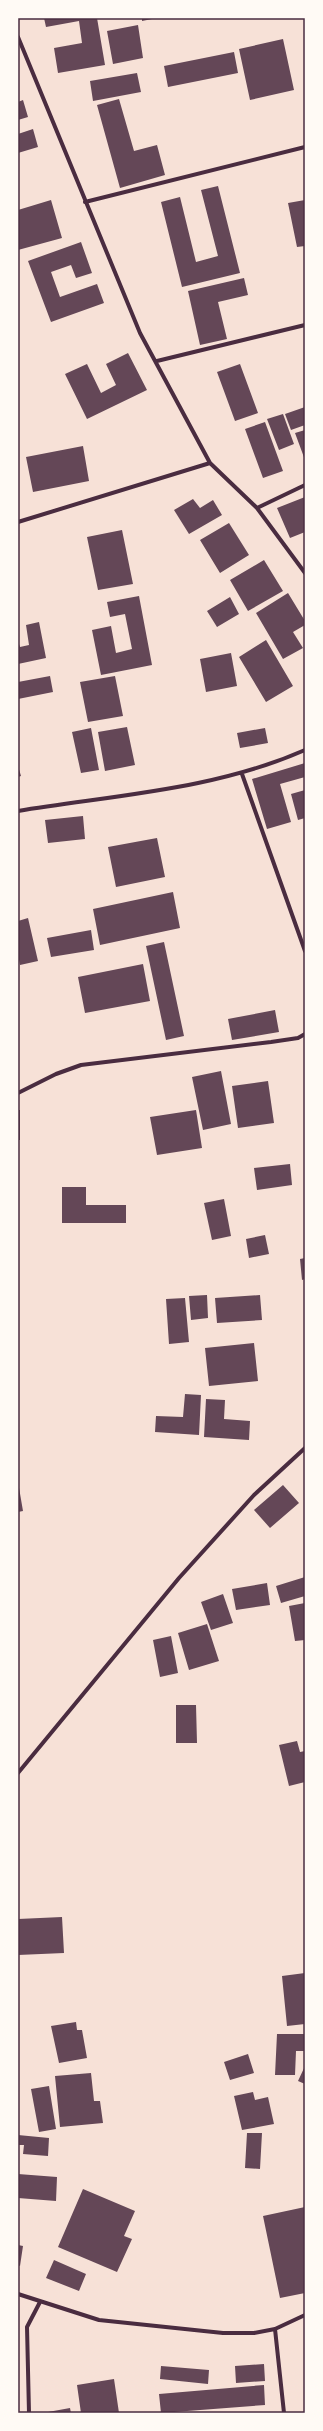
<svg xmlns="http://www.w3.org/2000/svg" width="323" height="2431" font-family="'PT Sans Narrow',sans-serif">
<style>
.building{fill:#644757}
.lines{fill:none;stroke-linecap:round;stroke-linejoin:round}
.minor{stroke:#4a2c40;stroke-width:4}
.neatline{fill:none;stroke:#4a2c40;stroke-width:1.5}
</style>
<rect width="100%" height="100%" fill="#f7e1d7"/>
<path class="building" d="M 44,18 L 97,18 L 105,65 L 58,73 L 54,48 L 82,43 L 79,21 L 46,27 Z
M 142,18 L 152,18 L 152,19 L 142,21 Z
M 138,25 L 143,58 L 113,64 L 107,31 Z
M 283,39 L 294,90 L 250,100 L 239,49 Z
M 234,52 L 238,73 L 168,87 L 164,66 Z
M 137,73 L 141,92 L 93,101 L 90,81 Z
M 119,99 L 134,151 L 157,145 L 165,175 L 120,188 L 97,105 Z
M 23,100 L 28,117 L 18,120 L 18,102 Z
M 33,129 L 38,147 L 18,153 L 18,134 Z
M 218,186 L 240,273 L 182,287 L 161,202 L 180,197 L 196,262 L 218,256 L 201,190 Z
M 51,200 L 62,238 L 18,250 L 18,210 Z
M 305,200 L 305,246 L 297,247 L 288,203 Z
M 81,242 L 92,273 L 76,278 L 71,265 L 51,272 L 60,297 L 97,284 L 104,303 L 51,322 L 28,261 Z
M 244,278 L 248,295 L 218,302 L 227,339 L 200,345 L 188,291 Z
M 128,353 L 147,390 L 87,419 L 65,374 L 87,364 L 101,393 L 116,385 L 106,364 Z
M 240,364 L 258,413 L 235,421 L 217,372 Z
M 305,407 L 305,425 L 291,430 L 285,414 Z
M 283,414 L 294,444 L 279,450 L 267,419 Z
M 265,422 L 283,471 L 263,478 L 245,429 Z
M 305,430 L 305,460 L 295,433 Z
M 83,446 L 89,481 L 33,492 L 26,457 Z
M 305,497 L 305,532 L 290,538 L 277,508 Z
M 193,499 L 200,508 L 213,500 L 222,515 L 189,534 L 174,510 Z
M 229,523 L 249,555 L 220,573 L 200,540 Z
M 122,530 L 133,584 L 98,590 L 87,537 Z
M 264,560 L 283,591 L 248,611 L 230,580 Z
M 288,593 L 305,621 L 305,625 L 293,632 L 303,648 L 283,659 L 256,613 Z
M 139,596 L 152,665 L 101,675 L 92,630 L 111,626 L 116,653 L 132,649 L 125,614 L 110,617 L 107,602 Z
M 230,597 L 239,614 L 217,627 L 207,611 Z
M 39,622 L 46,658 L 18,664 L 18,641 L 20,647 L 29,645 L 26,625 Z
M 266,640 L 293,686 L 266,702 L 239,657 Z
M 231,653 L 237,686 L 206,692 L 200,659 Z
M 50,676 L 53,692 L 18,699 L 18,682 Z
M 115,676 L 123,716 L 88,722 L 80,682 Z
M 127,727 L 135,765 L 105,771 L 98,732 Z
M 91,728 L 99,770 L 81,773 L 72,732 Z
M 265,728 L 268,743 L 240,748 L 237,733 Z
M 305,763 L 305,777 L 280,784 L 291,822 L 267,829 L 252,779 Z
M 18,766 L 21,776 L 18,777 Z
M 305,790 L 305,818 L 298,820 L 291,794 Z
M 83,816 L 85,839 L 48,843 L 45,820 Z
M 157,838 L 165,877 L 116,887 L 108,847 Z
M 173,892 L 180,928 L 100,945 L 93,909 Z
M 28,918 L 38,961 L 20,965 L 18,954 L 18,921 Z
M 91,930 L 94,950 L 51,957 L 47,938 Z
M 164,942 L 184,1036 L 166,1040 L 146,946 Z
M 143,964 L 150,1001 L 85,1013 L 78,977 Z
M 275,1010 L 279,1032 L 232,1040 L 228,1019 Z
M 221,1071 L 231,1124 L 203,1130 L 192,1077 Z
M 268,1081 L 274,1123 L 238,1128 L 232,1086 Z
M 18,1110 L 20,1110 L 20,1140 L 18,1140 Z
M 196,1110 L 202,1148 L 157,1155 L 150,1117 Z
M 290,1164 L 292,1185 L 257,1190 L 254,1168 Z
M 62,1187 L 86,1187 L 86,1205 L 126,1205 L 126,1223 L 62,1223 Z
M 224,1199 L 231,1236 L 212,1240 L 204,1203 Z
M 265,1235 L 269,1254 L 249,1258 L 246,1239 Z
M 305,1258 L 305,1279 L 302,1280 L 300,1259 Z
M 207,1295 L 208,1318 L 191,1320 L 189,1296 Z
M 260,1295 L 262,1320 L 217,1323 L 215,1298 Z
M 185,1298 L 189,1342 L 169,1344 L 166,1299 Z
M 254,1343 L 258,1381 L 209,1386 L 205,1348 Z
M 185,1394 L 201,1395 L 199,1435 L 155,1432 L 156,1416 L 183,1417 Z
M 206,1399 L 225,1400 L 224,1419 L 250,1421 L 249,1440 L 204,1437 Z
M 18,1482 L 23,1511 L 18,1512 Z
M 283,1485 L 299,1503 L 270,1528 L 254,1510 Z
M 305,1577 L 305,1596 L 281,1603 L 276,1586 Z
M 267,1583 L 270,1605 L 236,1610 L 232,1589 Z
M 223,1594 L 233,1623 L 211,1630 L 201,1602 Z
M 305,1603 L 305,1640 L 295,1641 L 289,1606 Z
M 207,1624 L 219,1661 L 189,1670 L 178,1633 Z
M 171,1636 L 178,1673 L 160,1677 L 153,1640 Z
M 176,1705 L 196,1705 L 197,1743 L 176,1743 Z
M 297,1741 L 300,1752 L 305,1751 L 305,1782 L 289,1786 L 279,1745 Z
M 62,1917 L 64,1953 L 18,1955 L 18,1919 Z
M 305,1973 L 305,2024 L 287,2026 L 282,1976 Z
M 76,2022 L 77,2030 L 82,2030 L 87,2058 L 59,2063 L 51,2026 Z
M 277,2034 L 305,2034 L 305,2051 L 296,2051 L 295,2075 L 275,2075 Z
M 248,2054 L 254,2073 L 230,2080 L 224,2062 Z
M 305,2066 L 305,2084 L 298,2081 Z
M 91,2073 L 94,2101 L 100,2101 L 103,2123 L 60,2127 L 55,2076 Z
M 49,2086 L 56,2129 L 39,2132 L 31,2089 Z
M 253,2092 L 255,2100 L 268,2097 L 274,2124 L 242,2130 L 234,2096 Z
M 247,2133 L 262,2133 L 260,2169 L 245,2168 Z
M 18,2135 L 49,2138 L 48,2156 L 23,2154 L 24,2145 L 18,2145 Z
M 18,2174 L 57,2177 L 56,2201 L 18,2198 Z
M 83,2189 L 135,2211 L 124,2236 L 132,2239 L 117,2272 L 58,2247 Z
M 305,2207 L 305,2293 L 280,2298 L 263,2216 Z
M 18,2245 L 23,2246 L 20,2266 L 18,2265 Z
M 54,2260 L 86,2274 L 79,2291 L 46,2278 Z
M 264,2364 L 265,2381 L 236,2383 L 235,2366 Z
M 161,2366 L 209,2370 L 208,2384 L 160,2379 Z
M 114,2379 L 119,2413 L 81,2413 L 77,2385 Z
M 264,2385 L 265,2405 L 161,2413 L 159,2394 Z
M 70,2408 L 71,2413 L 48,2413 L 48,2412 Z"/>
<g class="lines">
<path class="minor" d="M 18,37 L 140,333 L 210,463 L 257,508 L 305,573
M 85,202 L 305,147
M 157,361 L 305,325
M 257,508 L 305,485
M 18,522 L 210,463
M 242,774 L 305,951
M 18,811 C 115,795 214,790 305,750
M 18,1093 L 56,1074 L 81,1065 L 271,1042 L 298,1038 L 305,1034
M 18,1773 L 179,1578 L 254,1495 L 305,1448
M 18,2294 L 99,2320 L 223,2333 L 254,2333 L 275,2329 L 305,2315
M 275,2329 L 284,2413
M 29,2413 L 27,2327 L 40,2302"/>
</g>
<rect width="323" height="2431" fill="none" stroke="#fffaf5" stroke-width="38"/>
<rect x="19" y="19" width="285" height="2393" class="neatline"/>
</svg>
